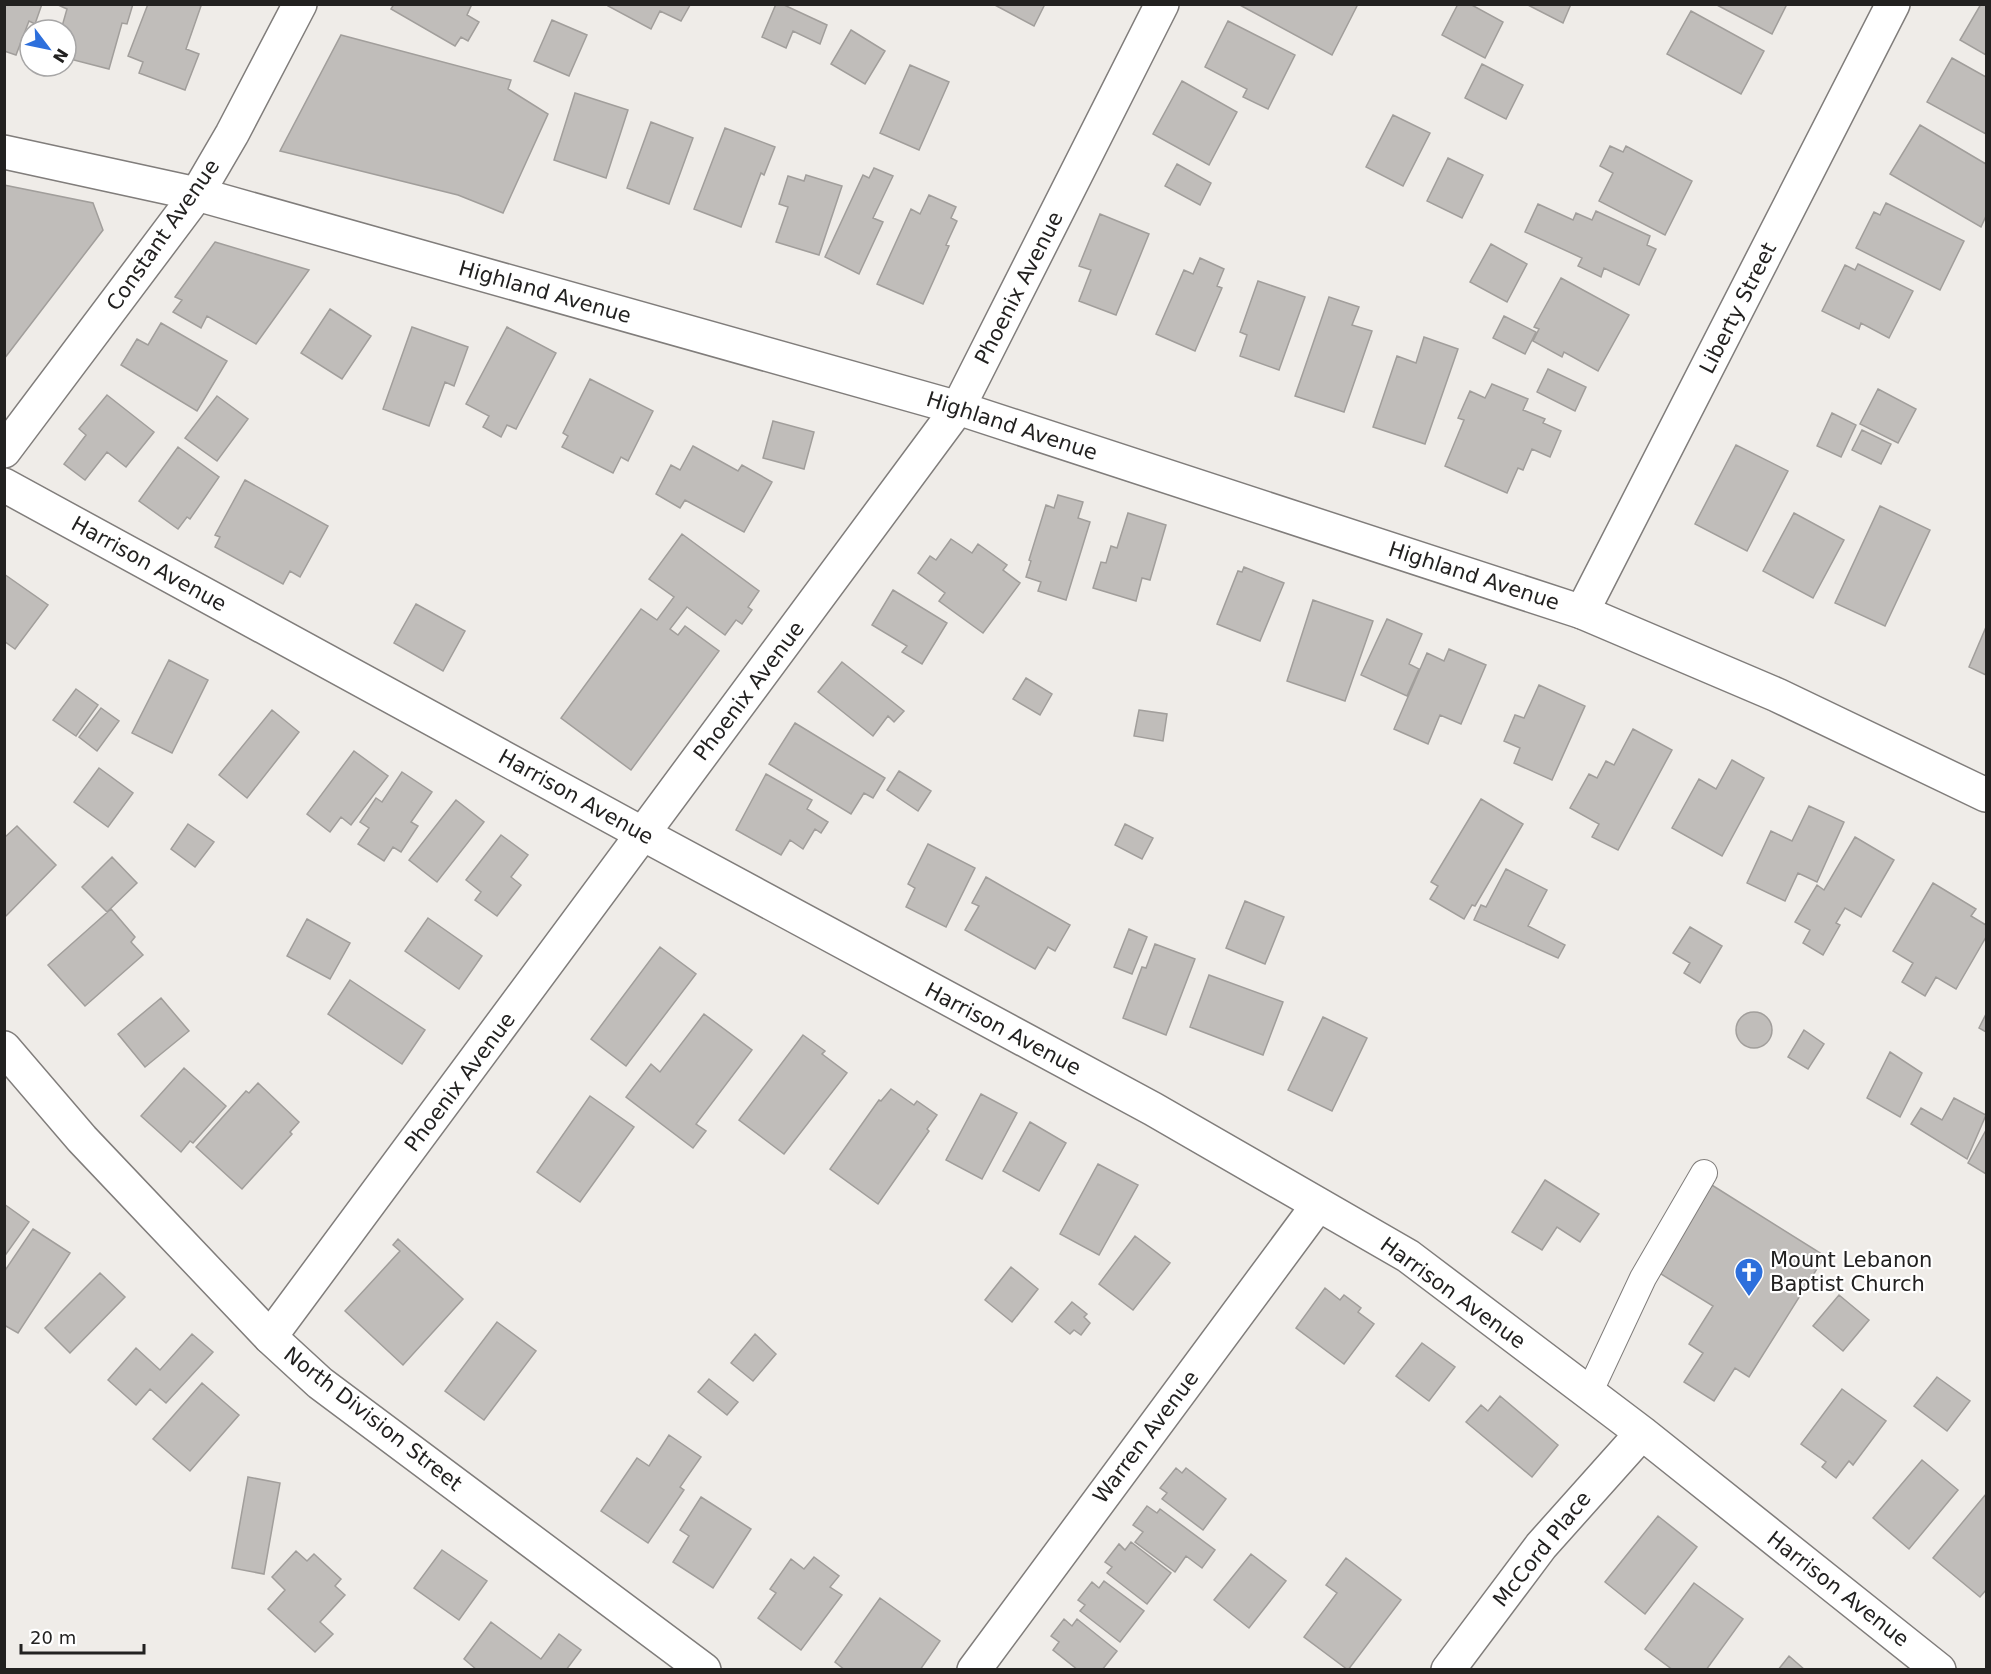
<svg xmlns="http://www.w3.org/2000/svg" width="1991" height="1674" font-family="'DejaVu Sans',sans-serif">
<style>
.building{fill:#c0bdba;stroke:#a19e9b;stroke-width:1.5}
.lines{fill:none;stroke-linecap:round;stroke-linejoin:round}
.lane-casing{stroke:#807d7b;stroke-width:28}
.street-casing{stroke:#807d7b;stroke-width:36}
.secondary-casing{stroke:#807d7b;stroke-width:36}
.lane{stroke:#fff;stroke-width:26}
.street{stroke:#fff;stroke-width:33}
.secondary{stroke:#fff;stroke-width:33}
.labels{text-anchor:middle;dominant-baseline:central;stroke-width:4.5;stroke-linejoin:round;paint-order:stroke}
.street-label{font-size:21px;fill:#222120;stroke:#fff}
.poi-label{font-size:21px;fill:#222120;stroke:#fff;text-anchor:start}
</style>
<rect width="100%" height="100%" fill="#efece8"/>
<path class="building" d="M 4,4 L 42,4 L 35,24 L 29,21 L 16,55 L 4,51 Z
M 56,4 L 133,4 L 127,24 L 122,23 L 109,69 L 66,58 L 66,30 L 61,30 L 67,9 Z
M 148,4 L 197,4 L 201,6 L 186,49 L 199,54 L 185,90 L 139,73 L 143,62 L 128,56 Z
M 394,4 L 472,4 L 467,15 L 479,22 L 468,41 L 461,37 L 455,46 L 391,9 Z
M 609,4 L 688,4 L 690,5 L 681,21 L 660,11 L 651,29 L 608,6 Z
M 776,4 L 782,4 L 827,25 L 820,44 L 793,31 L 786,48 L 762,37 Z
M 993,4 L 1045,4 L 1034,26 Z
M 1238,4 L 1358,4 L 1332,55 Z
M 1458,4 L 1470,4 L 1503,22 L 1485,58 L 1442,35 Z
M 1526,4 L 1571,4 L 1563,23 Z
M 1715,4 L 1787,4 L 1772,34 Z
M 1981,4 L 1986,4 L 1986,55 L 1960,40 Z
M 1691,11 L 1764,51 L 1741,94 L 1667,54 Z
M 552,20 L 587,35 L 569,76 L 534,61 Z
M 1228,21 L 1295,55 L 1268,109 L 1243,97 L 1247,89 L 1205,67 Z
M 851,30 L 885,51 L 865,84 L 831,64 Z
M 341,35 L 511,80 L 508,89 L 548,114 L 503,213 L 458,195 L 280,151 Z
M 1952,58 L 1986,77 L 1986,134 L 1927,102 Z
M 1482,64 L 1523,85 L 1506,119 L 1465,98 Z
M 910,65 L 949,82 L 919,150 L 880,133 Z
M 1182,81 L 1237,112 L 1209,165 L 1153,134 Z
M 575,93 L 628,110 L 606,178 L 554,160 Z
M 1393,115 L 1430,133 L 1403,186 L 1366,167 Z
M 651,122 L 693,138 L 669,204 L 627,188 Z
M 1920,125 L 1986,164 L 1986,216 L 1981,227 L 1890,174 Z
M 725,128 L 775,147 L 764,175 L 761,173 L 741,227 L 694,209 Z
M 1610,146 L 1623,152 L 1626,146 L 1692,181 L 1665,235 L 1599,201 L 1613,173 L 1600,166 Z
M 1448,158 L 1483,175 L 1462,218 L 1427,201 Z
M 1177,164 L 1211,183 L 1200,205 L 1165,186 Z
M 874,168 L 893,176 L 873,218 L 883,222 L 859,274 L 825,257 L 863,175 L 869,178 Z
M 806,175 L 842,186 L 819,255 L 776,242 L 788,207 L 779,204 L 788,176 L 804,181 Z
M 4,185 L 93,203 L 103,230 L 4,359 Z
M 929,195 L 956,207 L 951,218 L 957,221 L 946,245 L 949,246 L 923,304 L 877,284 L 911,209 L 920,214 Z
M 1886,203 L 1964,241 L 1940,290 L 1856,248 L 1874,212 L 1880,215 Z
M 1538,204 L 1573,220 L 1576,213 L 1592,220 L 1596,211 L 1650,236 L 1647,245 L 1656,249 L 1639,285 L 1604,268 L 1601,277 L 1578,266 L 1582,258 L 1525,232 Z
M 1100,214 L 1149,234 L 1116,315 L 1079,301 L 1091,270 L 1079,266 Z
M 215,242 L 309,270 L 256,344 L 207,316 L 201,328 L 173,312 L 182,300 L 175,297 Z
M 1491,244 L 1527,264 L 1507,302 L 1470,282 Z
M 1200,258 L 1224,269 L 1217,286 L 1222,288 L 1195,351 L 1156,334 L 1184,270 L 1193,274 Z
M 1858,264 L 1913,291 L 1889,338 L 1861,323 L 1859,329 L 1822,311 L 1845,265 L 1855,270 Z
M 1561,278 L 1629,315 L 1598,371 L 1564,352 L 1562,357 L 1533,341 L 1539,329 L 1534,327 Z
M 1258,281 L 1305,297 L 1279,370 L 1240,356 L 1247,335 L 1240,332 Z
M 1329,297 L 1359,307 L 1352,325 L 1372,331 L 1344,412 L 1295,396 Z
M 330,309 L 371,336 L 342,379 L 301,353 Z
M 1504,316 L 1536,332 L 1525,354 L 1493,338 Z
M 161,323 L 227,361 L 197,411 L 121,365 L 137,339 L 148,345 Z
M 412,327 L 468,347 L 454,386 L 445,382 L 429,426 L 383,409 Z
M 507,327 L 556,353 L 516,429 L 507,425 L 501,437 L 483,427 L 489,416 L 466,404 Z
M 1424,337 L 1458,349 L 1425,444 L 1373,427 L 1397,356 L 1416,363 Z
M 1548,369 L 1586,387 L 1575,411 L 1537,392 Z
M 590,379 L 653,411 L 628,461 L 621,457 L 613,473 L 562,447 L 568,436 L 563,433 Z
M 1492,384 L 1528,399 L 1523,410 L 1545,419 L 1543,423 L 1561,431 L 1550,457 L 1532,449 L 1523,470 L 1518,468 L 1507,493 L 1445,466 L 1464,420 L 1458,418 L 1470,391 L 1485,398 Z
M 1878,389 L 1916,409 L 1898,443 L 1860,424 Z
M 107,395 L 154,432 L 126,467 L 107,452 L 85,480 L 64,464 L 86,435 L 79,429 Z
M 217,396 L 248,419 L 217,461 L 185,438 Z
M 1832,413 L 1856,425 L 1841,457 L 1817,446 Z
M 773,421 L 814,432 L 804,469 L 763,458 Z
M 1862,430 L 1891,444 L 1881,464 L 1852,450 Z
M 1736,445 L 1788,471 L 1747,551 L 1695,524 Z
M 693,446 L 738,471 L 742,465 L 772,482 L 744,532 L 685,500 L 680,508 L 656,494 L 671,465 L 680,470 Z
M 178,447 L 219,477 L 190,519 L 187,517 L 178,529 L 139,501 Z
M 245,480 L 328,526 L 300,577 L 290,571 L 283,584 L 215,547 L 220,537 L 215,535 Z
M 1058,495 L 1083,502 L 1078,518 L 1090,522 L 1066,600 L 1038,591 L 1041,582 L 1026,577 L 1031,561 L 1029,560 L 1046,505 L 1054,508 Z
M 1880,506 L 1930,530 L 1885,626 L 1835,603 Z
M 1128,513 L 1166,525 L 1150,580 L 1142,578 L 1136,601 L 1093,588 L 1101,562 L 1106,563 L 1111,546 L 1117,548 Z
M 1794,513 L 1844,540 L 1813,598 L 1763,571 Z
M 682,534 L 759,591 L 748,607 L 752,610 L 742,624 L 736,620 L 725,635 L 687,607 L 670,629 L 678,635 L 685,626 L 719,651 L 631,770 L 561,718 L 641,609 L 657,620 L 674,597 L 649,579 Z
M 951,539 L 972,553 L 978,544 L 1007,565 L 1003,570 L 1020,583 L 983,633 L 939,601 L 945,593 L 918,573 L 930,556 L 936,560 Z
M 1244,567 L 1284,583 L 1260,641 L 1217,624 L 1238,571 L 1242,572 Z
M 4,574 L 48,605 L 15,649 L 4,641 Z
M 893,590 L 947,623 L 922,664 L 902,652 L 907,646 L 872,625 Z
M 1313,600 L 1373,621 L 1345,701 L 1287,681 Z
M 416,604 L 465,631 L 443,671 L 394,643 Z
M 1387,619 L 1422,634 L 1409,664 L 1419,669 L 1407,696 L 1361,675 Z
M 1986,627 L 1986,675 L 1969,667 Z
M 1449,649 L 1486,665 L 1461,724 L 1440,715 L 1428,744 L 1394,729 L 1427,653 L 1444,661 Z
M 169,660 L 208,680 L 172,753 L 132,733 Z
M 842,662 L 904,711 L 894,722 L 888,716 L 873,736 L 818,692 Z
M 1026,678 L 1052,694 L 1040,715 L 1013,699 Z
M 1539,685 L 1585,706 L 1552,780 L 1514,763 L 1520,748 L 1504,741 L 1515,715 L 1524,718 Z
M 76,689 L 98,705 L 76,736 L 53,720 Z
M 101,708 L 119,721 L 97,751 L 79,737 Z
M 272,710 L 299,732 L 247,798 L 219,775 Z
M 1139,710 L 1167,714 L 1163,741 L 1134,736 Z
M 795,723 L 885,778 L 873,798 L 864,793 L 851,814 L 769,764 Z
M 1633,729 L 1672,750 L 1618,850 L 1592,837 L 1599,824 L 1570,808 L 1589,774 L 1597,778 L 1606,761 L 1614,765 Z
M 354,751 L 388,776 L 351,825 L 341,817 L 330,832 L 307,814 Z
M 1732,760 L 1764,778 L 1722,856 L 1672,828 L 1699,779 L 1716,789 Z
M 99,768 L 133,793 L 108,827 L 74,802 Z
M 899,771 L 931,791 L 918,811 L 887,790 Z
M 402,772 L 432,792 L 411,822 L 418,826 L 401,852 L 393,847 L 384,861 L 358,844 L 369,828 L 360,822 L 376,798 L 382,802 Z
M 766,774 L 812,800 L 807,809 L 828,822 L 821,833 L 815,829 L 803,849 L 790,840 L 781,855 L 736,830 Z
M 1481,799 L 1523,824 L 1475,906 L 1472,905 L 1464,919 L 1430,899 L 1438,886 L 1431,882 Z
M 456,800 L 484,822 L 437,882 L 409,860 Z
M 1809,806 L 1844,822 L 1817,882 L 1798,873 L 1785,901 L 1747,883 L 1771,831 L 1792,841 Z
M 188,824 L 214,842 L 195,867 L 171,849 Z
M 1125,824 L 1153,838 L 1142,859 L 1115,845 Z
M 17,826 L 56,865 L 6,916 L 4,914 L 4,838 Z
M 501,835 L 528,855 L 511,877 L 521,885 L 497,916 L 475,900 L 481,892 L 466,880 Z
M 1855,837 L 1894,860 L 1861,917 L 1845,908 L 1836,923 L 1840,925 L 1823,955 L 1803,943 L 1810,930 L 1795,922 L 1817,885 L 1824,890 Z
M 928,844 L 975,868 L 946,927 L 906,907 L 915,888 L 908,884 Z
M 112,857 L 137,883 L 107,912 L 82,887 Z
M 1506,869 L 1547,890 L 1528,926 L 1565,945 L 1558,958 L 1474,920 L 1481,905 L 1486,907 Z
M 986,877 L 1070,925 L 1055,951 L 1048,947 L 1035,969 L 965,930 L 979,906 L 972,903 Z
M 1933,883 L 1976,909 L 1971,916 L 1986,925 L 1986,937 L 1956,989 L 1936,977 L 1925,996 L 1902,982 L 1913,963 L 1893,951 Z
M 1245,901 L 1284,917 L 1265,964 L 1226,948 Z
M 111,909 L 135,937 L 131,942 L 143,955 L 85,1006 L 48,965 Z
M 428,918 L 482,956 L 459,989 L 405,951 Z
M 307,919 L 350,943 L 330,979 L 287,956 Z
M 1690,927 L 1722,946 L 1700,983 L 1684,973 L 1690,963 L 1673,953 Z
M 1129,929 L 1147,937 L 1132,974 L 1114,967 Z
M 1155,944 L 1195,959 L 1166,1035 L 1123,1018 L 1142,967 L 1146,968 Z
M 660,947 L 696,974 L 626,1066 L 591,1039 Z
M 1209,975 L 1283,1002 L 1263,1055 L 1190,1027 Z
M 350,980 L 425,1030 L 402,1064 L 328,1014 Z
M 161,998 L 189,1031 L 145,1067 L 118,1034 Z
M1736 1030a18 18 0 1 1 36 0a18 18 0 1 1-36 0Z
M 704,1014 L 752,1050 L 696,1124 L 706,1131 L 693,1148 L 626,1097 L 651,1064 L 660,1072 Z
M 1986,1014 L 1986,1032 L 1979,1028 Z
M 1323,1017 L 1367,1038 L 1332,1111 L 1288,1090 Z
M 1804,1030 L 1824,1044 L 1808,1069 L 1788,1057 Z
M 803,1035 L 825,1051 L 822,1054 L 847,1073 L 784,1154 L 739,1120 Z
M 1890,1052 L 1922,1073 L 1900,1117 L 1867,1098 Z
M 184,1068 L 226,1106 L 193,1143 L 190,1141 L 181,1152 L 141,1116 Z
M 258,1083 L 299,1122 L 290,1132 L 292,1134 L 242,1189 L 196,1147 L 246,1091 L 249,1093 Z
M 891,1089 L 914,1105 L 917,1101 L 937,1115 L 927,1129 L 929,1131 L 878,1204 L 830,1169 L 879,1100 L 881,1101 Z
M 981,1094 L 1017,1113 L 982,1179 L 946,1160 Z
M 590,1096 L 634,1127 L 580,1202 L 537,1172 Z
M 1954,1098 L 1986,1115 L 1967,1159 L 1911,1124 L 1921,1108 L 1942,1120 Z
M 1030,1122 L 1066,1143 L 1039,1191 L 1003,1171 Z
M 1986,1130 L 1986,1174 L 1968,1163 Z
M 1098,1164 L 1138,1185 L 1099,1255 L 1060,1234 Z
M 1545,1180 L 1599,1214 L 1580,1242 L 1557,1227 L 1542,1250 L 1512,1232 Z
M 1707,1182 L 1825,1256 L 1749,1377 L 1735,1368 L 1714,1401 L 1684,1382 L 1703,1353 L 1689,1344 L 1713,1306 L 1653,1269 Z
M 4,1204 L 29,1222 L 4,1257 Z
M 33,1229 L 70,1253 L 18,1333 L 4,1325 L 4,1272 Z
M 1135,1236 L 1170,1263 L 1133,1310 L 1099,1284 Z
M 398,1239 L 463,1299 L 403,1365 L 345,1311 L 400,1251 L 393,1245 Z
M 1011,1267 L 1038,1289 L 1012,1322 L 985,1300 Z
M 100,1273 L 125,1297 L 70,1353 L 45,1328 Z
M 1325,1288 L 1340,1300 L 1344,1295 L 1361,1308 L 1358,1312 L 1374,1324 L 1344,1364 L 1296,1328 Z
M 1839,1295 L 1869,1320 L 1843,1351 L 1813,1326 Z
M 1072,1302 L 1087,1314 L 1084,1317 L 1090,1323 L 1081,1335 L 1074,1330 L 1070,1334 L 1055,1322 Z
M 497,1322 L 536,1351 L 484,1420 L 445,1391 Z
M 192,1334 L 213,1352 L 166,1403 L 150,1389 L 136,1405 L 108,1380 L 136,1348 L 160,1370 Z
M 755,1334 L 776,1354 L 753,1381 L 731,1363 Z
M 1422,1343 L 1455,1367 L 1429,1401 L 1396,1376 Z
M 1937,1377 L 1970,1401 L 1947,1431 L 1914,1406 Z
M 709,1379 L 738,1402 L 727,1415 L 698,1392 Z
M 202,1383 L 239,1415 L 190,1471 L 153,1439 Z
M 1842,1389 L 1886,1421 L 1853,1465 L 1849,1461 L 1836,1478 L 1822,1467 L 1826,1462 L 1801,1444 Z
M 1500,1396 L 1558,1445 L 1532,1477 L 1466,1422 L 1481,1405 L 1488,1411 Z
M 669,1435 L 701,1457 L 680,1487 L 684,1490 L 648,1543 L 601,1511 L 637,1458 L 649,1466 Z
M 1922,1460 L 1958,1490 L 1909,1549 L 1873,1518 Z
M 1176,1468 L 1182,1473 L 1186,1468 L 1226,1499 L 1203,1530 L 1162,1499 L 1167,1493 L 1160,1488 Z
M 248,1477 L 280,1483 L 264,1574 L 232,1568 Z
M 1986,1494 L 1986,1590 L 1980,1597 L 1933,1558 Z
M 701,1497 L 751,1529 L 713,1588 L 673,1562 L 689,1536 L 680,1530 Z
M 1147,1506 L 1157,1513 L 1160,1509 L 1215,1550 L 1202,1568 L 1186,1556 L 1175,1572 L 1135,1542 L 1143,1532 L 1133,1525 Z
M 1658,1516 L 1697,1547 L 1645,1614 L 1605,1582 Z
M 1131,1542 L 1171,1573 L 1147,1604 L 1107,1573 L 1112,1567 L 1105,1562 L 1119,1544 L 1125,1550 Z
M 442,1550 L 487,1581 L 459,1620 L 414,1588 Z
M 296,1551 L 307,1561 L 314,1554 L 341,1579 L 335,1586 L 345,1595 L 320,1622 L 333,1634 L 315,1652 L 268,1609 L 285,1590 L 272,1577 Z
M 1251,1554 L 1286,1581 L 1249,1628 L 1214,1600 Z
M 814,1557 L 839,1576 L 830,1587 L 842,1595 L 801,1650 L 758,1618 L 776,1593 L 770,1589 L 791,1559 L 804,1569 Z
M 1346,1558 L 1401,1600 L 1348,1670 L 1304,1637 L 1337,1593 L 1326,1585 Z
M 1104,1581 L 1144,1611 L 1120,1642 L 1080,1611 L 1085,1605 L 1078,1600 L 1092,1582 L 1099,1588 Z
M 1694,1583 L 1743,1619 L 1706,1670 L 1673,1670 L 1645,1649 Z
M 880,1598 L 940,1641 L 920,1670 L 845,1670 L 835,1662 Z
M 1064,1619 L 1072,1626 L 1077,1619 L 1117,1651 L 1102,1670 L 1078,1670 L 1053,1650 L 1059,1642 L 1051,1636 Z
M 491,1622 L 541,1659 L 559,1634 L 581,1650 L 566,1670 L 477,1670 L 464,1659 Z
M 1789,1656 L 1805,1670 L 1778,1670 Z"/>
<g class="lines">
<g class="lane-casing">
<path id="lane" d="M 1589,1393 L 1643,1278 L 1704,1173"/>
</g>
<g class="street-casing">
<path id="street" d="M 4,451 L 197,194 L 232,134 L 300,4
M 4,485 L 643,834 L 1153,1109 L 1408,1256 L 1642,1433 L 1939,1670
M 1582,612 L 1893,4
M 270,1337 L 958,408 L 1162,4
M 974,1670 L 1318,1205
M 1448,1670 L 1541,1546 L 1642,1433"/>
</g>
<g class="secondary-casing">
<path id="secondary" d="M 4,152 L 197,194 L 958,408 L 1582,612 L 1777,695 L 1986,795
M 4,1048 L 82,1139 L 270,1337 L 320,1383 L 704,1670"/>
</g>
<use href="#lane" class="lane"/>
<use href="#street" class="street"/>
<use href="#secondary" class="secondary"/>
</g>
<defs>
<g id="church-pin" transform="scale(1.5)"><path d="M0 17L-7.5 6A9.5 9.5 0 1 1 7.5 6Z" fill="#2d6fdc" stroke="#fff"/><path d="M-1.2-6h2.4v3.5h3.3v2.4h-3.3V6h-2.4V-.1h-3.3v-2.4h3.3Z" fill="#fff"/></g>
</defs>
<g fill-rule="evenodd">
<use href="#church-pin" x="1749" y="1272"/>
</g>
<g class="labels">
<g class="street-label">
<text transform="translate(163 235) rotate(-55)">Constant Avenue</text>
<text transform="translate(1019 288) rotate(-63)">Phoenix Avenue</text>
<text transform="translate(545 292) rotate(16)">Highland Avenue</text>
<text transform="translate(1738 308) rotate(-63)">Liberty Street</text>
<text transform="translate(1012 426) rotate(18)">Highland Avenue</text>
<text transform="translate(149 564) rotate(29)">Harrison Avenue</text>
<text transform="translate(1474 576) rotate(18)">Highland Avenue</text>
<text transform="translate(749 691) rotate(-53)">Phoenix Avenue</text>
<text transform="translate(576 797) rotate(29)">Harrison Avenue</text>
<text transform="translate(1003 1029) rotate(28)">Harrison Avenue</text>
<text transform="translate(460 1082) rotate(-53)">Phoenix Avenue</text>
<text transform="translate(1453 1293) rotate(36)">Harrison Avenue</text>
<text transform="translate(373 1419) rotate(38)">North Division Street</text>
<text transform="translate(1146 1437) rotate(-53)">Warren Avenue</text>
<text transform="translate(1542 1549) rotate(-51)">McCord Place</text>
<text transform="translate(1838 1589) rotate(38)">Harrison Avenue</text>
</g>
<g class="poi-label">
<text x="1770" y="1260">Mount Lebanon<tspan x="1770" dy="24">Baptist Church</tspan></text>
</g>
</g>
<rect width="1991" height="1674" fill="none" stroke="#222120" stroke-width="12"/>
<g transform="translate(48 48) rotate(122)"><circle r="28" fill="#ffffff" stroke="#a7a6a6" stroke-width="1.5"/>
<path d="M0-4.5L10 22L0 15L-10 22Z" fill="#2d6fdc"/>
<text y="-9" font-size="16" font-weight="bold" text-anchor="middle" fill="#222120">N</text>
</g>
<path d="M21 1644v9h123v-9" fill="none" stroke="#222120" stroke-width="3"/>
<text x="30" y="1644" font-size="18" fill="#222120" stroke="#ffffff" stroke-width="4.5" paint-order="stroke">20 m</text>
</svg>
